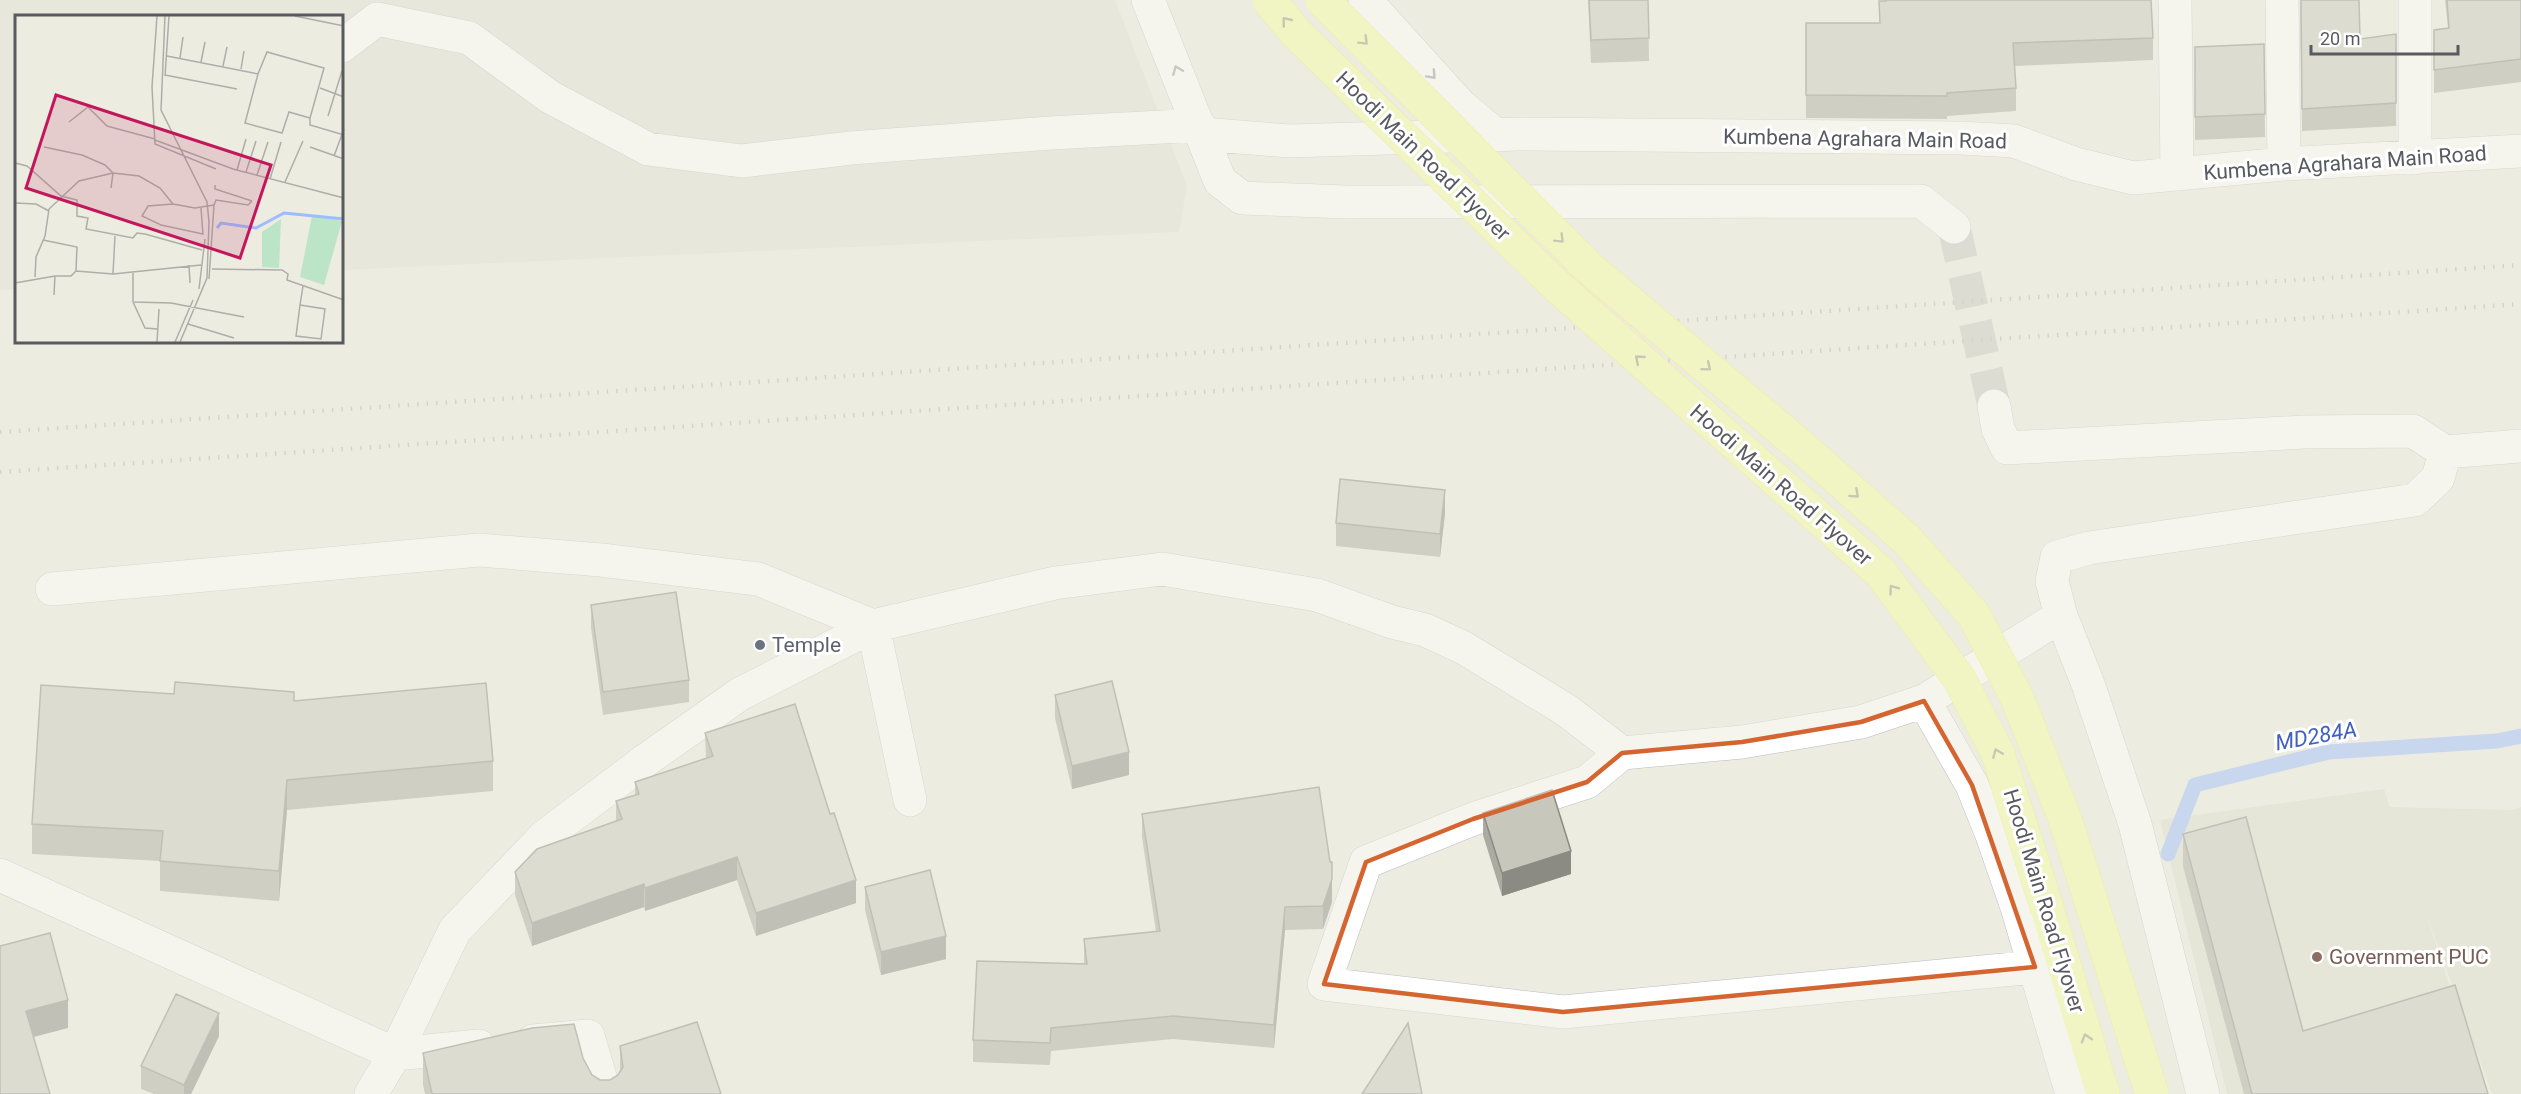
<svg xmlns="http://www.w3.org/2000/svg" width="2521" height="1094" font-family="Roboto,sans-serif">
<style>
.industrial{fill:#dfdfd8}
.education{fill:#dcdcce}
.lines{fill:none;stroke-linecap:round;stroke-linejoin:round}
.stream{stroke:#9dbcff;stroke-width:15}
.minor-tunnel{stroke:#c7c8c0;stroke-width:33;stroke-dasharray:33 16;stroke-linecap:butt}
.minor-casing{stroke:#bbbcc2;stroke-width:34}
.major-casing{stroke:#f2ed53;stroke-width:34}
.minor{stroke:#fff;stroke-width:33}
.major{stroke:#f7ffa2;stroke-width:33}
.rail{stroke:#b6b6b7;stroke-width:4.5;stroke-dasharray:1.5 8;stroke-linecap:butt}
.major-bridge-casing{stroke:#f2ed53;stroke-width:34;stroke-linecap:butt}
.major-bridge{stroke:#f7ffa2;stroke-width:33}
.wall{fill:#ababa2}
.shaded-wall{fill:#8b8b84}
.building{fill:#c7c7bc;stroke:#8b8b84;stroke-width:1.5}
.oneway{stroke:#989c7b}
.oneway2{stroke:#9b9ca0}
.marked{fill:none;stroke:#d46531;stroke-width:4.5;stroke-linejoin:round}
.worship-dot{fill:#6b7280;stroke:#fff;stroke-width:2}
.education-dot{fill:#8d6e63;stroke:#fff;stroke-width:2}
.labels{text-anchor:middle;dominant-baseline:central;stroke-width:6;stroke-linejoin:round;paint-order:stroke}
.street-label{font-size:21px;fill:#595a61;stroke:#fff}
.worship-label{font-size:21px;fill:#5b616d;stroke:#fff;text-anchor:start}
.education-label{font-size:21px;fill:#785e54;stroke:#fff;text-anchor:start}
.water-label{font-size:22px;font-style:italic;fill:#3f5fc3;stroke:#fff}
.inset-river{fill:none;stroke:#9dbcff;stroke-width:3}
.inset-road{fill:none;stroke:#adaea9;stroke-width:1.5}
.view{fill:#c2185b;fill-opacity:0.15;stroke:#c2185b;stroke-width:3}
.inset-edge{fill:none;stroke:#595a61;stroke-width:3}
</style>
<rect width="100%" height="100%" fill="#ecece0"/>
<path class="industrial" d="M 0,0 L 1115,0 L 1187,186 L 1179,232 L 342,270 L 342,16 L 16,16 L 16,289 L 0,290 Z"/>
<path class="education" d="M 2384,789 L 2390,807 L 2512,810 L 2521,807 L 2521,1094 L 2492,1094 L 2425,911 L 2486,1094 L 2227,1094 L 2160,820 Z"/>
<g class="lines">
<path class="stream" d="M 2168,854 L 2195,785 L 2329,752 L 2497,741 L 2521,736"/>
<path class="minor-tunnel" d="M 1954,227 L 1994,406"/>
<g class="minor-casing">
<path id="minor" d="M 1148,0 L 1220,181 L 1242,198 L 1345,202 L 1921,201 L 1954,227
M 1365,0 L 1461,106 L 1496,135
M 2175,0 L 2177,174
M 2282,0 L 2284,164
M 2415,0 L 2415,158
M 342,46 L 377,19 L 469,38 L 550,97 L 648,149 L 742,161 L 851,148 L 1051,133 L 1199,125
M 1203,134 L 1289,141 L 1519,134 L 1961,138 L 2014,141 L 2076,164 L 2133,178 L 2284,164 L 2521,151
M 1994,406 L 1998,429 L 2007,448 L 2304,432 L 2413,431 L 2445,452 L 2521,446
M 52,589 L 479,550 L 601,560 L 758,579 L 873,626 L 910,800
M 1924,701 L 1972,785 L 1992,835 L 2017,907 L 2072,1094
M 1622,753 L 1587,782 L 1473,819 L 1366,862 L 1324,984 L 1563,1012 L 2035,967
M 0,875 L 395,1054 L 479,1046
M 533,1041 L 588,1036 L 605,1094
M 371,1094 L 395,1054 L 455,930 L 545,836 L 646,760 L 740,694 L 873,626 L 1055,583 L 1162,569 L 1317,595 L 1392,622 L 1425,630 L 1464,648 L 1566,710 L 1622,753 L 1742,742 L 1861,722 L 1924,701 L 2061,616
M 2203,1094 L 2135,824 L 2088,684 L 2061,616 L 2052,581 L 2057,557 L 2089,548 L 2415,500 L 2438,478 L 2445,452"/>
</g>
<g class="major-casing">
<path id="major" d="M 2047,908 L 2103,1094"/>
</g>
<use href="#minor" class="minor"/>
<use href="#major" class="major"/>
<path class="rail" d="M 0,432 L 2521,265
M 0,472 L 2521,304"/>
<g class="major-bridge-casing">
<path id="major-bridge" d="M 1269,0 L 1295,32 L 1557,286 L 1881,573 L 1960,680 L 1998,754 L 2047,908
M 1322,0 L 1588,267 L 1804,449 L 1906,539 L 1974,615 L 2018,700 L 2065,819 L 2152,1094"/>
</g>
<use href="#major-bridge" class="major-bridge"/>
</g>
<path class="wall" d="M 1588,0 L 1648,0 L 1649,61 L 1591,63 Z
M 2300,0 L 2360,39 L 2396,34 L 2396,126 L 2302,131 Z
M 2445,0 L 2521,0 L 2521,82 L 2434,93 L 2434,30 L 2448,28 Z
M 1879,1 L 2153,38 L 2153,60 L 2014,66 L 2016,88 L 2016,111 L 1947,116 L 1947,119 L 1806,118 L 1806,23 L 1879,23 Z
M 2264,44 L 2265,137 L 2195,140 L 2195,47 Z
M 1445,513 L 1440,557 L 1336,546 L 1336,523 Z
M 591,605 L 689,680 L 689,702 L 603,715 L 591,628 Z
M 174,694 L 294,701 L 493,761 L 493,791 L 287,810 L 279,901 L 160,891 L 160,861 L 32,854 L 32,824 Z
M 1055,695 L 1129,775 L 1072,789 L 1055,718 Z
M 705,733 L 856,903 L 756,936 L 737,880 L 645,911 L 644,907 L 532,946 L 515,895 L 515,872 L 616,822 L 616,801 L 635,795 L 635,782 L 706,758 Z
M 1483,813 L 1571,874 L 1502,896 L 1483,835 Z
M 1142,814 L 1332,902 L 1323,929 L 1285,930 L 1274,1048 L 1173,1039 L 1051,1051 L 1050,1065 L 973,1062 L 973,1040 L 1084,964 L 1084,939 L 1156,932 L 1142,837 Z
M 2183,834 L 2303,1031 L 2488,1094 L 2244,1094 L 2183,866 Z
M 865,887 L 946,959 L 881,975 L 865,910 Z
M 219,1036 L 191,1094 L 154,1094 L 141,1089 L 141,1066 Z
M 620,1046 L 721,1094 L 425,1094 L 423,1085 L 423,1053 L 583,1058 L 592,1075 L 600,1080 L 610,1080 L 618,1075 L 620,1072 Z"/>
<path class="shaded-wall" d="M 1445,490 L 1445,513 L 1440,557 L 1440,534 Z
M 1129,752 L 1129,775 L 1072,789 L 1072,766 Z
M 287,780 L 287,810 L 279,901 L 279,871 Z
M 1571,851 L 1571,874 L 1502,896 L 1502,873 Z
M 737,857 L 737,880 L 645,911 L 645,888 Z
M 1332,879 L 1332,902 L 1323,929 L 1323,906 Z
M 856,880 L 856,903 L 756,936 L 756,913 Z
M 644,884 L 644,907 L 532,946 L 532,923 Z
M 1285,907 L 1285,930 L 1274,1048 L 1274,1025 Z
M 946,936 L 946,959 L 881,975 L 881,952 Z
M 68,1000 L 68,1028 L 26,1039 L 26,1011 Z
M 219,1013 L 219,1036 L 191,1094 L 184,1094 L 184,1085 Z"/>
<path class="building" d="M 1589,0 L 1648,0 L 1649,38 L 1591,40 Z
M 1886,0 L 2151,0 L 2153,38 L 2013,43 L 2016,88 L 1947,93 L 1947,96 L 1806,95 L 1806,23 L 1880,23 L 1879,1 L 1886,1 Z
M 2301,0 L 2359,0 L 2360,39 L 2396,34 L 2396,103 L 2302,109 Z
M 2447,0 L 2521,0 L 2521,59 L 2434,70 L 2434,30 L 2449,28 Z
M 2264,44 L 2265,114 L 2195,117 L 2195,47 Z
M 1340,479 L 1445,490 L 1440,534 L 1336,523 Z
M 676,592 L 689,680 L 603,692 L 591,605 Z
M 1112,681 L 1129,752 L 1072,766 L 1055,695 Z
M 175,682 L 294,692 L 294,701 L 486,683 L 493,761 L 287,780 L 279,871 L 160,861 L 163,831 L 32,824 L 41,685 L 174,694 Z
M 795,704 L 830,814 L 834,813 L 856,880 L 756,913 L 737,857 L 645,888 L 644,884 L 532,923 L 515,872 L 537,849 L 622,819 L 616,801 L 639,794 L 635,782 L 713,756 L 705,733 Z
M 1319,787 L 1330,862 L 1332,862 L 1332,879 L 1323,906 L 1285,907 L 1274,1025 L 1173,1016 L 1051,1028 L 1050,1043 L 973,1040 L 977,961 L 1087,964 L 1084,939 L 1160,931 L 1142,814 Z
M 1552,790 L 1571,851 L 1502,873 L 1483,813 Z
M 2246,817 L 2303,1031 L 2455,985 L 2488,1094 L 2252,1094 L 2183,834 Z
M 930,870 L 946,936 L 881,952 L 865,887 Z
M 50,933 L 68,1000 L 26,1011 L 50,1094 L 0,1094 L 0,946 Z
M 176,994 L 219,1013 L 184,1085 L 141,1066 Z
M 697,1022 L 721,1094 L 432,1094 L 423,1053 L 532,1028 L 574,1024 L 583,1058 L 592,1075 L 600,1080 L 610,1080 L 618,1075 L 623,1067 L 620,1046 Z
M 1408,1023 L 1422,1094 L 1362,1094 Z"/>
<defs><path id="oneway-chevron" d="M-2-3.5L2.5 0L-2 3.5" fill="none" stroke-width="1.6" stroke-linecap="round" stroke-linejoin="round" transform="scale(1.5)"/></defs>
<g class="oneway">
<use href="#oneway-chevron" transform="translate(1286 21) rotate(-129)"/>
<use href="#oneway-chevron" transform="translate(1364 41) rotate(45)"/>
<use href="#oneway-chevron" transform="translate(1560 239) rotate(45)"/>
<use href="#oneway-chevron" transform="translate(1639 359) rotate(-139)"/>
<use href="#oneway-chevron" transform="translate(1707 367) rotate(40)"/>
<use href="#oneway-chevron" transform="translate(1855 494) rotate(42)"/>
<use href="#oneway-chevron" transform="translate(1893 589) rotate(-126)"/>
<use href="#oneway-chevron" transform="translate(1997 753) rotate(-113)"/>
<use href="#oneway-chevron" transform="translate(2086 1038) rotate(-107)"/>
</g>
<g class="oneway2">
<use href="#oneway-chevron" transform="translate(1177 70) rotate(-112)"/>
<use href="#oneway-chevron" transform="translate(1432 75) rotate(47)"/>
</g>
<path d="M0 0H2521V1094H0ZM 1924,701 L 1972,785 L 2035,967 L 1563,1012 L 1324,984 L 1366,862 L 1473,819 L 1587,782 L 1622,753 L 1742,742 L 1861,722 Z" fill="#ecece0" fill-opacity=".55" fill-rule="evenodd"/>
<path class="marked" d="M 1924,701 L 1972,785 L 2035,967 L 1563,1012 L 1324,984 L 1366,862 L 1473,819 L 1587,782 L 1622,753 L 1742,742 L 1861,722 Z"/>
<circle class="worship-dot" cx="760" cy="645" r="6"/>
<circle class="education-dot" cx="2317" cy="957" r="6"/>
<g class="labels">
<g class="street-label">
<text transform="translate(1865 139) rotate(1)">Kumbena Agrahara Main Road</text>
<text transform="translate(1423 156) rotate(44)">Hoodi Main Road Flyover</text>
<text transform="translate(2345 163) rotate(-4)">Kumbena Agrahara Main Road</text>
<text transform="translate(1781 485) rotate(41)">Hoodi Main Road Flyover</text>
<text transform="translate(2044 901) rotate(73)">Hoodi Main Road Flyover</text>
</g>
<g class="worship-label">
<text x="772" y="645">Temple</text>
</g>
<g class="education-label">
<text x="2329" y="957">Government PUC</text>
</g>
<g class="water-label">
<text transform="translate(2316 736) rotate(-10)">MD284A</text>
</g>
</g>
<g transform="translate(15 15)">
<rect width="328" height="328" fill="#ecece0"/>
<path d="M 297,201 L 327,206 L 309,270 L 285,262 ZM 266,204 L 264,253 L 247,252 L 247,217 Z" fill="#bbe5c6"/>
<path class="inset-river" d="M 202,213 L 206,208 L 241,213 L 269,198 L 329,204"/>
<path class="inset-road" d="M 142,1 L 137,72 L 140,129 L 201,154M 150,1 L 146,95 L 192,187 L 194,207 L 192,263 L 165,327M 280,1 L 329,11M 152,41 L 243,59 L 252,37 L 309,53 L 295,103 L 274,97 L 267,118 L 230,108 L 243,59M 165,43 L 168,22M 186,47 L 190,27M 208,51 L 212,32M 226,54 L 229,36M 150,60 L 222,74M 150,61 L 154,1M 305,73 L 329,82M 313,101 L 327,56M 295,103 L 295,110 L 329,120M 54,107 L 73,92 L 92,111 L 140,124M 140,125 L 218,154 L 329,183M 29,132 L 67,140 L 90,150 L 98,158 L 96,173M 295,132 L 329,144M 319,141 L 329,114M 0,148 L 12,151 L 46,181 L 62,185 L 62,201 L 73,203 L 71,214 L 118,223 L 122,218 L 130,219 L 187,235M 222,155 L 231,124M 231,157 L 241,126M 242,160 L 253,127M 255,164 L 266,127M 270,167 L 288,126M 200,170 L 200,174 L 237,186M 0,188 L 21,189 L 34,196M 158,189 L 133,191 L 127,201 L 146,210 L 188,219M 186,193 L 188,220M 28,225 L 62,232 L 61,256M 174,250 L 175,268M 197,254 L 267,255 L 273,259 L 272,265 L 329,285M 118,258 L 118,287 L 156,288 L 229,302M 98,259 L 100,221M 20,262 L 21,242 L 30,221 L 34,194 L 64,166 L 98,158 L 124,161 L 145,173 L 158,189 L 180,193 L 199,190 L 201,185 L 233,190 L 237,186M 194,264 L 199,190M 0,268 L 40,261M 184,274 L 190,224M 39,280 L 40,261 L 56,261 L 61,256 L 98,259 L 186,250M 118,287 L 130,313 L 142,314M 285,290 L 310,294 L 306,324 L 281,321 L 285,290 L 288,271M 173,309 L 219,323M 142,327 L 144,294M 160,327 L 178,285"/>
<path class="view" d="M 41,80 L 256,150 L 225,243 L 11,173 Z"/>
<rect width="328" height="328" class="inset-edge"/>
</g>
<path d="M2311 45v9h147v-9" fill="none" stroke="#595a61" stroke-width="3"/>
<text x="2320" y="45" font-size="18" fill="#595a61" stroke="#ffffff" stroke-width="4.5" paint-order="stroke">20 m</text>
</svg>
